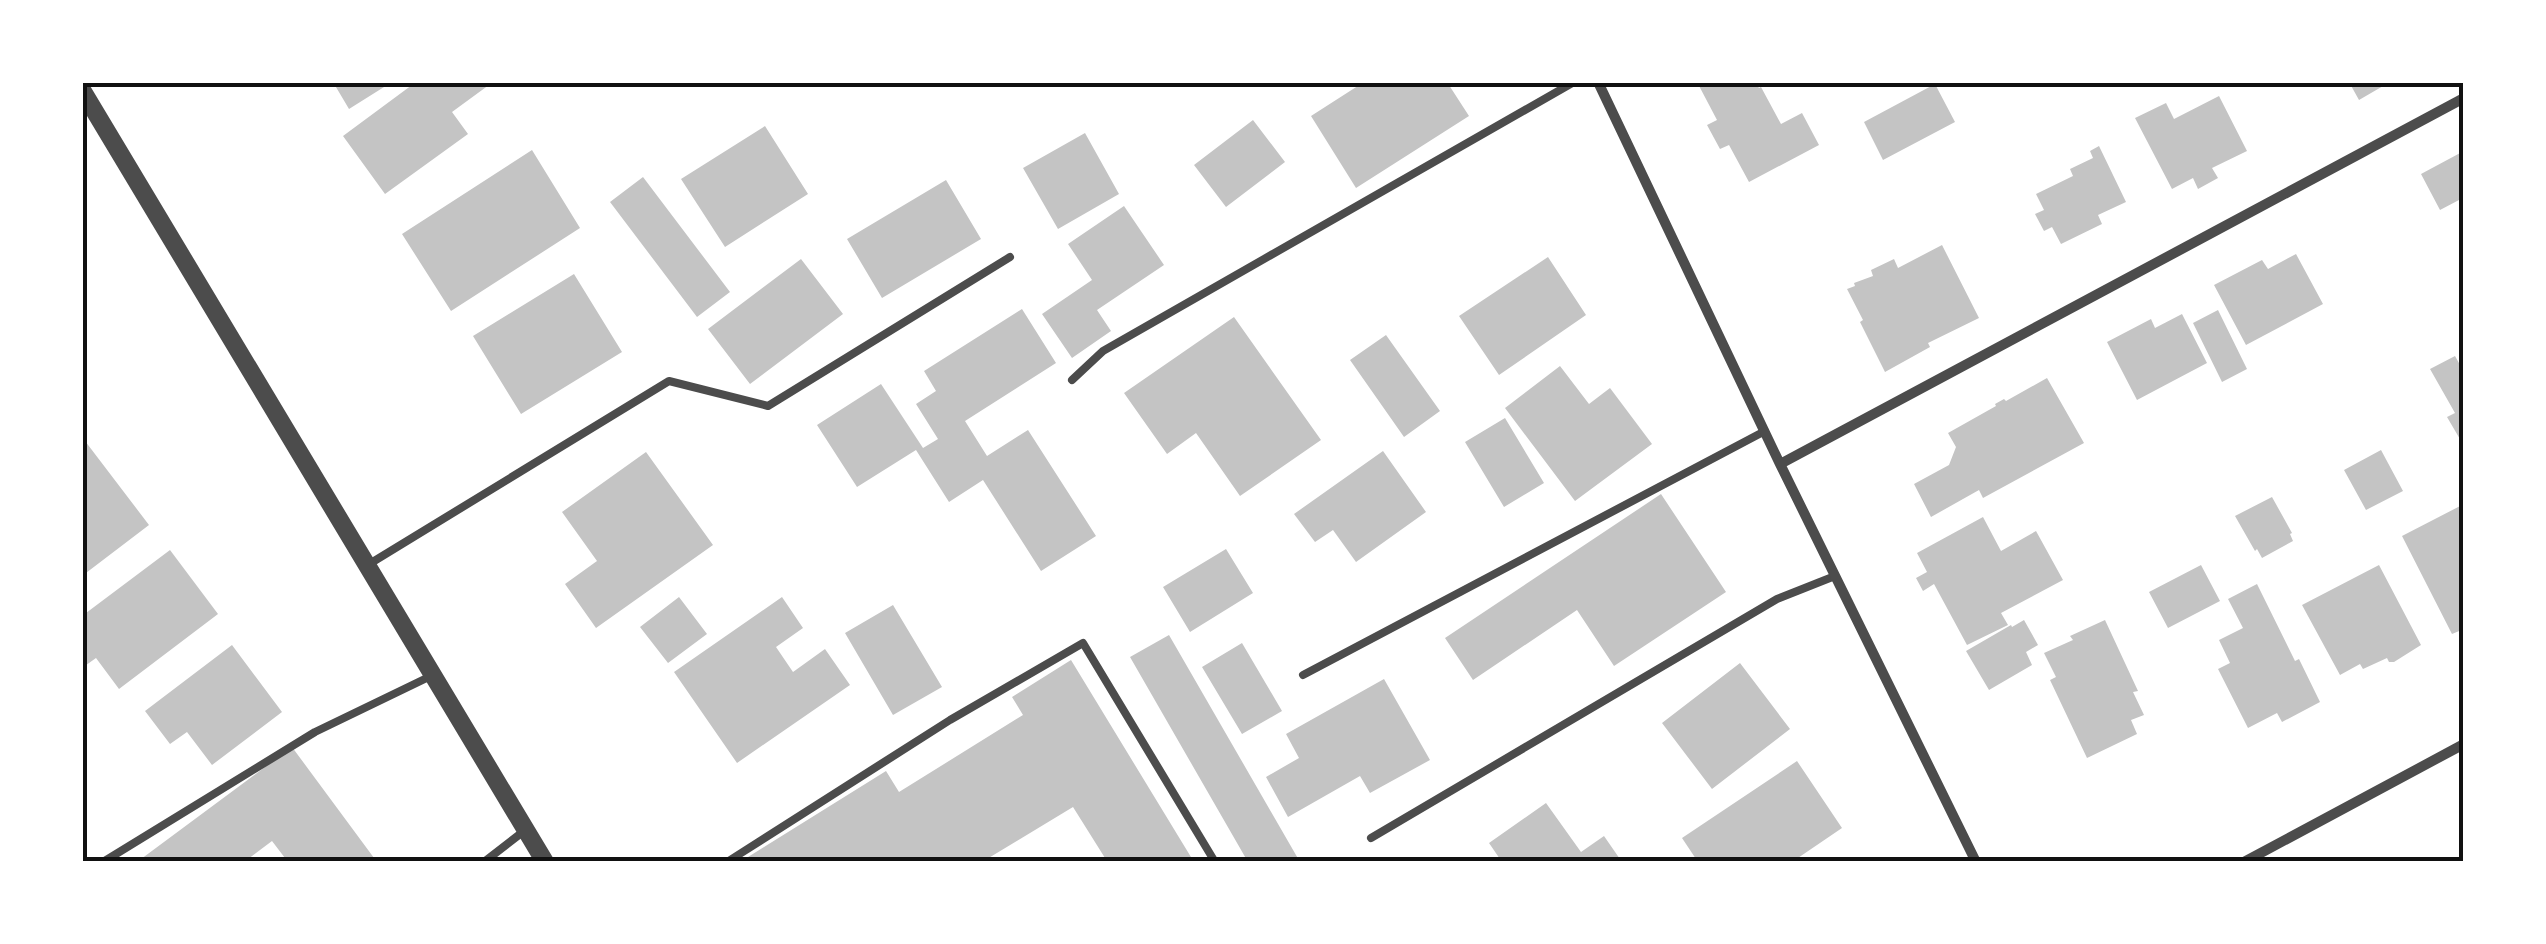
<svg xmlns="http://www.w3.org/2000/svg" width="2546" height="944" font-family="Barlow,sans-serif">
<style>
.building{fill:#c4c4c4}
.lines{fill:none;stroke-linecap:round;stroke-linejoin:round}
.service{stroke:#4c4c4c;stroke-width:8}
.minor{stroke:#4c4c4c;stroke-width:10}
.tertiary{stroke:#4c4c4c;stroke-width:18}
.neatline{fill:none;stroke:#111;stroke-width:4}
</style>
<rect width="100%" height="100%" fill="#fff"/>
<path class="building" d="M 333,82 L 392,82 L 349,109 Z
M 416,82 L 493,82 L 452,112 L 468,134 L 385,194 L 343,136 Z
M 1364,82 L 1447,82 L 1469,116 L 1356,188 L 1311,116 Z
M 1697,82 L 1755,82 L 1759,88 L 1761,87 L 1781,124 L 1802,113 L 1819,145 L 1749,182 L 1729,145 L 1720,149 L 1707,125 L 1717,120 Z
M 2349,82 L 2390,82 L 2359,100 Z
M 1935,84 L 1955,122 L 1883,160 L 1864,122 Z
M 2219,96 L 2247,151 L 2212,168 L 2218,178 L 2198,189 L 2193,178 L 2172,189 L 2135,118 L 2166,103 L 2174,119 Z
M 1253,120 L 1285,162 L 1226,207 L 1194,165 Z
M 765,126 L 808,194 L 725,247 L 681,179 Z
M 1085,133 L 1119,194 L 1058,229 L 1023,168 Z
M 2099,146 L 2126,202 L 2098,215 L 2102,224 L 2061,244 L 2052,227 L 2044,231 L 2035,214 L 2044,210 L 2036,194 L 2073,176 L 2070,169 L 2093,158 L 2090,151 Z
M 532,150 L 580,228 L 451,311 L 402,234 Z
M 2462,152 L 2464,209 L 2459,200 L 2440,210 L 2421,174 Z
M 643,177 L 730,292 L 697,317 L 610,202 Z
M 946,180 L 981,239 L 882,298 L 847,239 Z
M 1124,206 L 1164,265 L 1097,310 L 1111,331 L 1072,358 L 1042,314 L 1092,280 L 1068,244 Z
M 1942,245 L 1979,318 L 1928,343 L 1930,347 L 1885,372 L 1860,322 L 1863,320 L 1847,289 L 1855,286 L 1854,283 L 1873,276 L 1871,270 L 1894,259 L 1898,268 Z
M 2296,254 L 2323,304 L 2246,345 L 2214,285 L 2262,260 L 2268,269 Z
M 1548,257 L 1586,315 L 1499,375 L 1459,316 Z
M 801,259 L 843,314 L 750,384 L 708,329 Z
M 574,274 L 622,352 L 521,414 L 473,336 Z
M 1022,309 L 1056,363 L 965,421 L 987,456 L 1028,430 L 1096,536 L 1041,571 L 983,480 L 949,502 L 916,450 L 857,487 L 817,425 L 881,384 L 923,448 L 938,439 L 916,404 L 936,391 L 924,371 Z
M 2218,310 L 2247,369 L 2222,382 L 2193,323 Z
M 2182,314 L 2207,363 L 2137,400 L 2107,342 L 2151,319 L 2155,328 Z
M 1234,317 L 1321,440 L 1240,496 L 1196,433 L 1167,454 L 1124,393 Z
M 1386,335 L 1440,411 L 1404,437 L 1350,360 Z
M 2455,356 L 2464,372 L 2464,446 L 2447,417 L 2455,413 L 2430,369 Z
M 1560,366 L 1589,404 L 1610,388 L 1652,444 L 1575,501 L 1505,408 Z
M 2047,378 L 2084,443 L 1983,498 L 1979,490 L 1931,517 L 1914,484 L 1949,465 L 1956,447 L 1948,433 L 1996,406 L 1995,404 L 2004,399 L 2006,401 Z
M 1505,418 L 1544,483 L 1504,507 L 1465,442 Z
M 82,437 L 149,525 L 82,576 Z
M 2381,450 L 2403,491 L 2366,510 L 2344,470 Z
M 1383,451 L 1426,512 L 1356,562 L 1333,530 L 1315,542 L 1294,514 Z
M 646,452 L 713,545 L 596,628 L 565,584 L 597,561 L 562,512 Z
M 1661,494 L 1726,592 L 1614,666 L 1577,610 L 1473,680 L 1445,638 Z
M 2272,497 L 2292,533 L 2290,534 L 2293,541 L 2262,558 L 2257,549 L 2255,551 L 2235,516 Z
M 2464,504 L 2464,629 L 2452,634 L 2402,536 Z
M 1983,517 L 2001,551 L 2036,531 L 2063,580 L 2001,613 L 2008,625 L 1967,645 L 1934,584 L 1923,591 L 1916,578 L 1927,572 L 1917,553 Z
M 1226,549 L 1253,593 L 1190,632 L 1163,587 Z
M 170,550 L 218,614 L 119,689 L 96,658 L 82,668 L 82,616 Z
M 2201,565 L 2220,601 L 2168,628 L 2149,592 Z
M 2379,565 L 2421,645 L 2394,662 L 2389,662 L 2387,658 L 2363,669 L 2360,664 L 2340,675 L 2302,605 Z
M 2257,584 L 2295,661 L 2299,659 L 2320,702 L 2282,722 L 2277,713 L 2248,728 L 2218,669 L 2230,663 L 2219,640 L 2243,628 L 2228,599 Z
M 679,597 L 707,634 L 668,663 L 640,627 Z
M 782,597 L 803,628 L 776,647 L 793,672 L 825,649 L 850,685 L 737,763 L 674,672 Z
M 893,605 L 942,687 L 893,715 L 845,633 Z
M 2024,620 L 2038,645 L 2026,652 L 2032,665 L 1989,690 L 1966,651 L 2011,625 L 2012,627 Z
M 2105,620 L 2138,691 L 2133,692 L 2144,715 L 2131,720 L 2137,734 L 2087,758 L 2050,680 L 2056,677 L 2044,653 L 2073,640 L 2070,636 Z
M 1169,635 L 1300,862 L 1248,862 L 1130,657 Z
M 1242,643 L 1282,711 L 1242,734 L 1202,667 Z
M 232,645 L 282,712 L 212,765 L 187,732 L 170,744 L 145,711 Z
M 1071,660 L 1194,862 L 1099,862 L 1105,858 L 1073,807 L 982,862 L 740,862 L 886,771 L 899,792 L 1023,715 L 1012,697 Z
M 1740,663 L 1790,729 L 1712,789 L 1662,723 Z
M 1384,679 L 1430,760 L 1370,793 L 1360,776 L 1288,817 L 1266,777 L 1299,758 L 1286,734 Z
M 292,747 L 377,862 L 288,862 L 272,841 L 244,862 L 137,862 Z
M 1797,761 L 1842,828 L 1792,862 L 1698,862 L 1682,838 Z
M 1546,803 L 1581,852 L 1604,836 L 1622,862 L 1502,862 L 1489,843 Z"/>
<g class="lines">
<path class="service" d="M 1072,380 L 1103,351 L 1574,82
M 366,566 L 669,381 L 768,406 L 1010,257
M 1303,675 L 1765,431
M 1371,838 L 1777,599 L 1835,576
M 103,862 L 315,732 L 433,675
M 484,862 L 524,831
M 727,862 L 950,720 L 1083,643 L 1215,862"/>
<path class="minor" d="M 1598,82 L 1780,464 L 1976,862
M 1780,464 L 2464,98
M 2244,862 L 2464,744"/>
<path class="tertiary" d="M 82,90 L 545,862"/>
</g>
<rect width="2546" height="944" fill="none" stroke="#ffffff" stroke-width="170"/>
<rect x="85" y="85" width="2376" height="774" class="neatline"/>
</svg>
